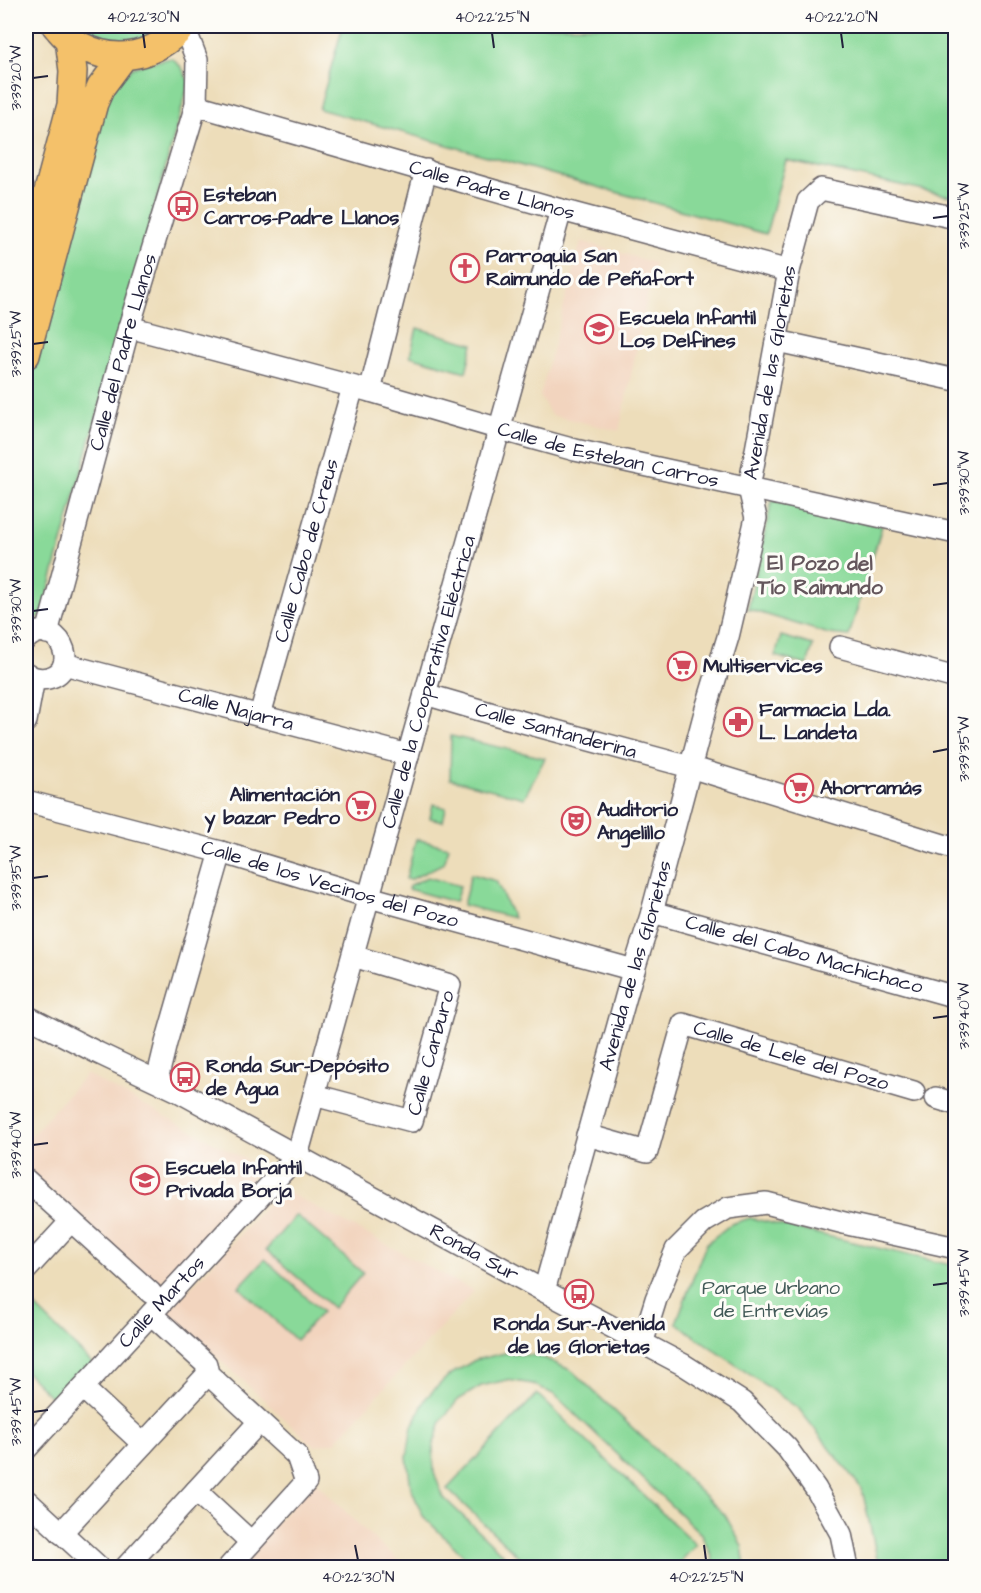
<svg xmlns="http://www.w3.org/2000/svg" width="981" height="1593" font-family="'Architects Daughter',sans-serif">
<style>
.built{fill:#f2d4be}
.green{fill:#89d999;stroke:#567e6a;stroke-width:1.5}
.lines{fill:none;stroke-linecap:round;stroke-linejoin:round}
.minor-casing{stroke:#696367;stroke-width:24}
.major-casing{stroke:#696367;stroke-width:30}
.minor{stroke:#fff;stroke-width:21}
.major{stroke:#f4c16a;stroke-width:27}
.ticks{fill:none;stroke:#22223b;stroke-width:2}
.labels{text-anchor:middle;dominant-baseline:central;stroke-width:6;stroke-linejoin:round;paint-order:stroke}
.street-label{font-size:20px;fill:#22223b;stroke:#fdfcf7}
.poi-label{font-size:20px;font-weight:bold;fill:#22223b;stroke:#fdfcf7;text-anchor:start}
.park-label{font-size:20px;fill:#415957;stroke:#fdfcf7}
.neighbourhood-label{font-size:21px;font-weight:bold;fill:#64565c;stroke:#fdfcf7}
.neatline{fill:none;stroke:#22223b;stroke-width:2}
.ticks-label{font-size:15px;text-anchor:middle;fill:#22223b}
</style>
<rect width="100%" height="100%" fill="#fdfcf7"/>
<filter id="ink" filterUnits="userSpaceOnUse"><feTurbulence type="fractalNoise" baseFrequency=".0167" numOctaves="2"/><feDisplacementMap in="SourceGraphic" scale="12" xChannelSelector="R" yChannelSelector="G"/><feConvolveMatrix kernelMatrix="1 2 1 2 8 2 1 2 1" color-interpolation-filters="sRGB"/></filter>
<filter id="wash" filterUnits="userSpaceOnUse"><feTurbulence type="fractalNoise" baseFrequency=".008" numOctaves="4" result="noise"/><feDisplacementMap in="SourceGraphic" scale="24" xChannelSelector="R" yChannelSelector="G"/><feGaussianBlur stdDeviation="1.35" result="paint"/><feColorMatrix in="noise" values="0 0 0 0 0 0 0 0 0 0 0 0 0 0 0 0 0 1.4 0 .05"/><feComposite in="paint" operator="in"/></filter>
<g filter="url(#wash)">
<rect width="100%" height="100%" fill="#edddba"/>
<path class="built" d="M 581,241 L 655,263 L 619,431 L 551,415 L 540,396 Z
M 86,1074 L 256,1165 L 251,1176 L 253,1183 L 155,1288 L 26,1168 L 26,1141 Z
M 282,1189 L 474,1291 L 335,1442 L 314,1446 L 168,1312 Z
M 314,1481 L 375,1540 L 407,1567 L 235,1568 Z"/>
<path class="green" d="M 74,26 L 162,26 C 145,43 112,47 90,37 C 84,34 79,29 74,26 Z
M 343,26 L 955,26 L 955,197 L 786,160 L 766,234 L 319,109 Z
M 172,58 L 182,68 L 189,82 L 42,615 L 26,625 L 26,390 L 104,95 L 132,68 L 151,62 Z
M 417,328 L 473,344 L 466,372 L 410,356 Z
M 772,500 L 882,526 L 849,636 L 829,634 L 748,609 Z
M 781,636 L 813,645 L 807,665 L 775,656 Z
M 451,736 L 545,758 L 524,798 L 450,779 Z
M 433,804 L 446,808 L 443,821 L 430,818 Z
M 416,839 L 449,847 L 444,863 L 410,880 L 406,879 Z
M 471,874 L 496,881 L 513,918 L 463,905 Z
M 427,877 L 460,886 L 455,902 L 408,889 L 409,886 Z
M 296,1215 L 363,1273 L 333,1308 L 266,1250 Z
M 750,1218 L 955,1266 L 955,1567 L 879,1567 L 862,1489 L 799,1409 L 676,1323 L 706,1244 L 731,1224 Z
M 265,1259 L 322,1312 L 296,1340 L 239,1287 Z
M 29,1301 L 94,1365 L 57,1403 L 26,1372 L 26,1305 Z
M 505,1353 L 540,1356 L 572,1371 L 725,1515 L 742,1546 L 745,1567 L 714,1567 L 712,1556 L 701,1534 L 555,1395 L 533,1384 L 507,1380 L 481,1386 L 458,1400 L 441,1421 L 433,1446 L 434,1473 L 444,1498 L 516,1567 L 475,1567 L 423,1516 L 411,1488 L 407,1457 L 412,1426 L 426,1398 L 448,1376 L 475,1360 Z
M 537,1394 L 696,1545 L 675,1567 L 530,1567 L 447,1489 Z"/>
</g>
<g filter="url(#ink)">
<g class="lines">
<g class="minor-casing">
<g id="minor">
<path id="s1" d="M 196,105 L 561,210 L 789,271"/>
<path id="s2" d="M 129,327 L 370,391 L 531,438 L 575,450 L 956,533"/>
<path d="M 777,341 L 956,380"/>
<path d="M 370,391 L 426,170"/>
<path id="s3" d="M 47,633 L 129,327 L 196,105 L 197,60 L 184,26"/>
<path d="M 26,639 C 56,611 84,670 48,678 C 39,680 32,678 26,673"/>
<path d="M 840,647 L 956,678"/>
<path id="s4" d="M 64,664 L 408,755"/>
<path id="s5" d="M 425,694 L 504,717 L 690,767 L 956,849"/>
<path id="s6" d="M 260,715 L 353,387"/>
<path d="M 26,721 L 34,678"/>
<path id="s7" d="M 26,801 L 221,852 L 369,897 L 634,970"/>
<path id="s8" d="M 652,912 L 956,997"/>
<path id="s9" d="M 26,1016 L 98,1053 L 178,1091 L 544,1291 L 684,1365 L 742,1402 L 787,1448 L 816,1489 L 841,1534 L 848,1568"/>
<path d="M 157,1080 L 166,1043 L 221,852"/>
<path id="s10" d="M 314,1095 L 412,1121 L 450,985 L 353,956"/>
<path d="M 936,1098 L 956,1104"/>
<path id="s11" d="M 587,1135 L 647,1152 L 683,1024 L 914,1092"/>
<path d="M 26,1180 L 151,1293"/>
<path d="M 26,1270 L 71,1221"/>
<path id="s12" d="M 544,1291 L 630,982 L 652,912 L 705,712 L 728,637 L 756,518 L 749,488 L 789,271 L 808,201 L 821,189 L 956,218"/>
<path d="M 151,1314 L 206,1364 L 208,1374 L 297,1456 L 306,1482 L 228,1568"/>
<path d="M 642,1344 L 656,1299 L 676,1250 L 704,1222 L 728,1208 L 766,1203 L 852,1225 L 956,1248"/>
<path d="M 83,1388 L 143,1444"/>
<path id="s13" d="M 26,1449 L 297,1156 L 425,694 L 561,210"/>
<path d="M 196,1491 L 251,1542"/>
<path d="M 26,1500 L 100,1568"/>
<path d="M 61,1533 L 208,1374"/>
<path d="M 125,1568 L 259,1422"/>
</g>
</g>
<g class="major-casing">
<path id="major" d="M 56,26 C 60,30 64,36 69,39 C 72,42 77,44 81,46 C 118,65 155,56 183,26
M 26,274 L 71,105 L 73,71 L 69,39
M 26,355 L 94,103 L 101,87 L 124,56"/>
</g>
<use href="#minor" class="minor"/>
<use href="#major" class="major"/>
</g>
</g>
<path class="ticks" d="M 143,33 L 145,48M 492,33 L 494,48M 841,33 L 843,48M 33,78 L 48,76M 933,218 L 948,216M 33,344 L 48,342M 933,485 L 948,483M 33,611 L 48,609M 933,752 L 948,749M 33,878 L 48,876M 933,1018 L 948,1016M 33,1145 L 48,1143M 933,1285 L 948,1283M 33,1412 L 48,1410M 355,1545 L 358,1560M 704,1545 L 706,1560"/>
<defs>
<g id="bus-ring" transform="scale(1.5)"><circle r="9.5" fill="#fdfcf7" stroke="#d1495b" stroke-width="1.5"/><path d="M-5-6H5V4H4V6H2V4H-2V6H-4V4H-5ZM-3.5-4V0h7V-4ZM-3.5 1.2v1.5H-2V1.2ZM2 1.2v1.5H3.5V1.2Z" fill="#d1495b"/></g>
<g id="church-ring" transform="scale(1.5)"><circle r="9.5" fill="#fdfcf7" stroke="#d1495b" stroke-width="1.5"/><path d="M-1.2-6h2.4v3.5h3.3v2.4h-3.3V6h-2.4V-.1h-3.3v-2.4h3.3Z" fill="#d1495b"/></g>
<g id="school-ring" transform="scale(1.5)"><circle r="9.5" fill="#fdfcf7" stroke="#d1495b" stroke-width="1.5"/><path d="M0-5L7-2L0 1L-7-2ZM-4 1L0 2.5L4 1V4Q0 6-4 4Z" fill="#d1495b"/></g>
<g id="supermarket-ring" transform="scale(1.5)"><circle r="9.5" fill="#fdfcf7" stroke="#d1495b" stroke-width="1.5"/><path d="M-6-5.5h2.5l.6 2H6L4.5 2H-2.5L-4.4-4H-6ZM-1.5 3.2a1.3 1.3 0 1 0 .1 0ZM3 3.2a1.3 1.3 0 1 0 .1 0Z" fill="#d1495b"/></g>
<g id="pharmacy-ring" transform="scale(1.5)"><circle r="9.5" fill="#fdfcf7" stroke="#d1495b" stroke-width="1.5"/><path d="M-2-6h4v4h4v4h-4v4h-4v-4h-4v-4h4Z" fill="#d1495b"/></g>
<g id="theatre-ring" transform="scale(1.5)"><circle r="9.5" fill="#fdfcf7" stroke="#d1495b" stroke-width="1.5"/><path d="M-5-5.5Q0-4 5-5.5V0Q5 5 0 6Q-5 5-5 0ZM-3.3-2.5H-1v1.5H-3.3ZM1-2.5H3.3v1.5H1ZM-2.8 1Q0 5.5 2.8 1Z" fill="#d1495b"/></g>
</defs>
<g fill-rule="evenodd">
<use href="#bus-ring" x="183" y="206"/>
<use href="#church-ring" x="465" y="268"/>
<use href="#school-ring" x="599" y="329"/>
<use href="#supermarket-ring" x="682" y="666"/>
<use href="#pharmacy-ring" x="738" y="722"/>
<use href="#supermarket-ring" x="799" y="788"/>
<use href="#supermarket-ring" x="361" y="806"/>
<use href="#theatre-ring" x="576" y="821"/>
<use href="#bus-ring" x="185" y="1077"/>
<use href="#school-ring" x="145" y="1180"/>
<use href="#bus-ring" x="579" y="1294"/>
</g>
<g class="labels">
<g class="street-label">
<text stroke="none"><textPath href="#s1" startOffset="308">Calle Padre Llanos</textPath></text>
<text stroke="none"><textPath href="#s3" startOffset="291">Calle del Padre Llanos</textPath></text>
<text stroke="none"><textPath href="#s12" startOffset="950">Avenida de las Glorietas</textPath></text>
<text stroke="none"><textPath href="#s2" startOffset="496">Calle de Esteban Carros</textPath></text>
<text stroke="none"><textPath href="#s6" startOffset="171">Calle Cabo de Creus</textPath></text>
<text stroke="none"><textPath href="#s13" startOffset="891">Calle de la Cooperativa Eléctrica</textPath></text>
<text stroke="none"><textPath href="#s4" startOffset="178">Calle Najarra</textPath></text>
<text stroke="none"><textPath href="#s5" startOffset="136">Calle Santanderina</textPath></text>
<text stroke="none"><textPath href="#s7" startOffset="315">Calle de los Vecinos del Pozo</textPath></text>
<text stroke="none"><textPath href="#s8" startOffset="158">Calle del Cabo Machichaco</textPath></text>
<text stroke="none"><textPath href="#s12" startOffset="338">Avenida de las Glorietas</textPath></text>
<text stroke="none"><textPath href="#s10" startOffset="172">Calle Carburo</textPath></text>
<text stroke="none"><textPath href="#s11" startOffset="308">Calle de Lele del Pozo</textPath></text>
<text stroke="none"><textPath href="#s9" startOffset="507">Ronda Sur</textPath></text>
<text stroke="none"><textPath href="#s13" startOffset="200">Calle Martos</textPath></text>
</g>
<g class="poi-label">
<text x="204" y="195">Esteban<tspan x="204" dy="23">Carros-Padre Llanos</tspan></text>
<text x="486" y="256">Parroquia San<tspan x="486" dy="23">Raimundo de Peñafort</tspan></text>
<text x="620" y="318">Escuela Infantil<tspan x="620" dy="23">Los Delfines</tspan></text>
<text x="703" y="666">Multiservices</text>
<text x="759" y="710">Farmacia Lda.<tspan x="759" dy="23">L. Landeta</tspan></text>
<text x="820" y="788">Ahorramás</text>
<text x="340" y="795" text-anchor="end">Alimentación<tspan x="340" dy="23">y bazar Pedro</tspan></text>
<text x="597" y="810">Auditorio<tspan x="597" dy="23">Angelillo</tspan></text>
<text x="206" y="1066">Ronda Sur-Depósito<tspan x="206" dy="23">de Agua</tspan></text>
<text x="166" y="1168">Escuela Infantil<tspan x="166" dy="23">Privada Borja</tspan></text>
<text x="579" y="1324" text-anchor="middle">Ronda Sur-Avenida<tspan x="579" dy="23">de las Glorietas</tspan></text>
</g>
<g class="park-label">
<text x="771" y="1288">Parque Urbano<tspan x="771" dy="23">de Entrevías</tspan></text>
</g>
<g class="neighbourhood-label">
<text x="820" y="563">El Pozo del<tspan x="820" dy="24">Tío Raimundo</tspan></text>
</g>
</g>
<rect width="981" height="1593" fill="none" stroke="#fdfcf7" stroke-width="66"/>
<rect x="33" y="33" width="915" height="1527" class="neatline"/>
<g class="ticks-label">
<text x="143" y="22">40°22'30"N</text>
<text x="492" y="22">40°22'25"N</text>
<text x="841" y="22">40°22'20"N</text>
<text transform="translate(16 78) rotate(-90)" y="5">3°39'20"W</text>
<text transform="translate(964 216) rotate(-90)" y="5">3°39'25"W</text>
<text transform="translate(16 344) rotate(-90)" y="5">3°39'25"W</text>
<text transform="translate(964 483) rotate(-90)" y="5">3°39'30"W</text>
<text transform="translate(16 611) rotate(-90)" y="5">3°39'30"W</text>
<text transform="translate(964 749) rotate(-90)" y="5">3°39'35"W</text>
<text transform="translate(16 878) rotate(-90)" y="5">3°39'35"W</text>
<text transform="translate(964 1016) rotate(-90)" y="5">3°39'40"W</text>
<text transform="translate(16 1145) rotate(-90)" y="5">3°39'40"W</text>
<text transform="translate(964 1283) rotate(-90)" y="5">3°39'45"W</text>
<text transform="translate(16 1412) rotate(-90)" y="5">3°39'45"W</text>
<text x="358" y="1582">40°22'30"N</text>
<text x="706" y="1582">40°22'25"N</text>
</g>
</svg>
